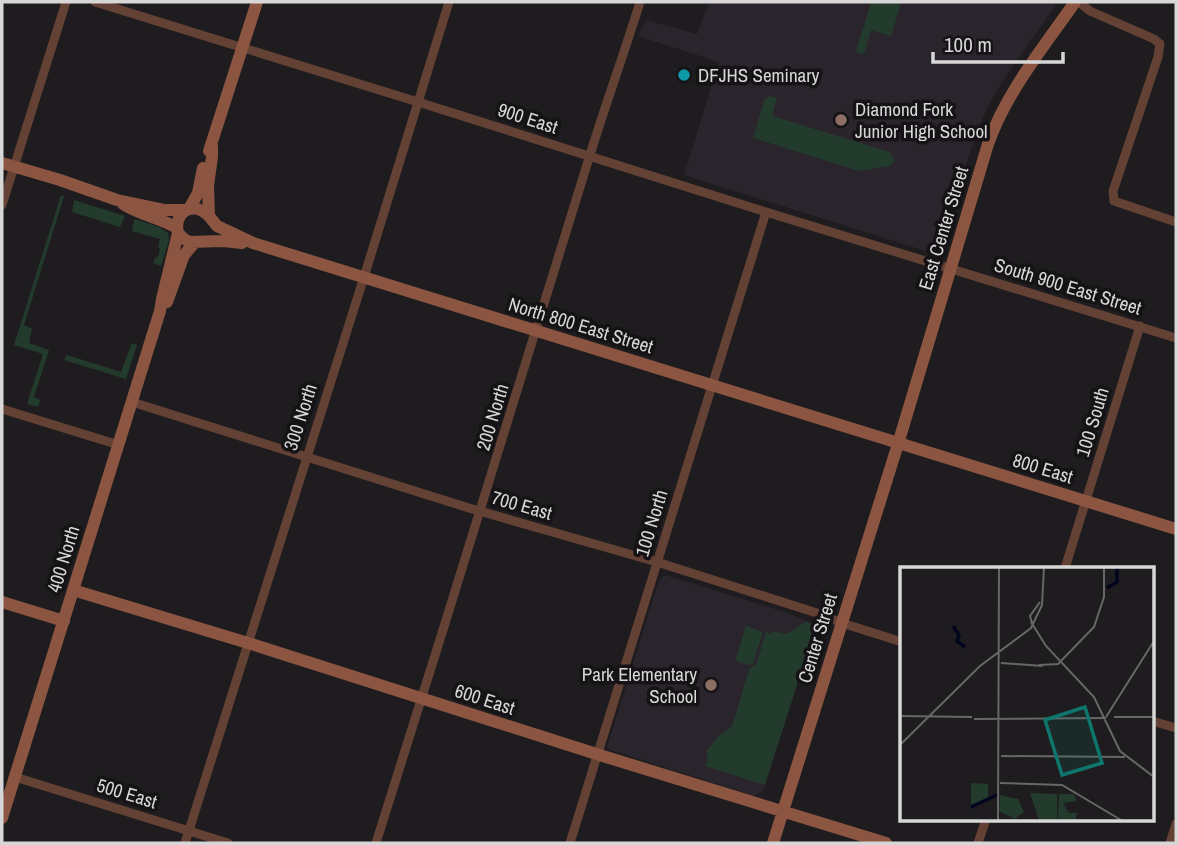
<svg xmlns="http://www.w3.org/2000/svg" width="1178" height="845" font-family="'Archivo Narrow',sans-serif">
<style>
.built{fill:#2a252c}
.green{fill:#233b2c}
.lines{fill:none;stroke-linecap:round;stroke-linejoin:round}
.street{stroke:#644135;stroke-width:9}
.secondary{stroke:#8c5541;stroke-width:12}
.culture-dot{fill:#0f9aa8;stroke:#151315;stroke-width:2.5}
.education-dot{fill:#8d6e63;stroke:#151315;stroke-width:2.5}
.labels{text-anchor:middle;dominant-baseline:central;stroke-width:7;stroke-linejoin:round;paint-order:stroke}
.poi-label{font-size:19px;fill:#d8d7d8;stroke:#151315;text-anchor:start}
.street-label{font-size:19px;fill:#d8d7d8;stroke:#151315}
.inset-river{fill:none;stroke:#00051d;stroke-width:3.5}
.inset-road{fill:none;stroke:#686768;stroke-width:2}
.view{fill:#0f766e;fill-opacity:0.15;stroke:#0f766e;stroke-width:3.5}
.inset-edge{fill:none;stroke:#d8d7d8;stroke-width:3.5}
</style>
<rect width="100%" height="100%" fill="#1e1c1e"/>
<path class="built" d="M 709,2 L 1058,2 L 1008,73 L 990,102 L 978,128 L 940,247 L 932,253 L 684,175 L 719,62 L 638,36 L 646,20 L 697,34 Z
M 663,576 L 668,576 L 788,613 L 816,625 L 763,791 L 754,796 L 611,750 L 607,747 L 658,583 Z"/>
<path class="green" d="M 871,2 L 901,2 L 891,36 L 871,30 L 864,54 L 856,52 Z
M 768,96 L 777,98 L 772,116 L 890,152 L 895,161 L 889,166 L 859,171 L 753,138 L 765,98 L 767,99 Z
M 61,195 L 64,196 L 24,325 L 32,329 L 29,343 L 49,350 L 34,397 L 40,400 L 38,407 L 27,404 L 43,354 L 14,345 Z
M 74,200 L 125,216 L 120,227 L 72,212 Z
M 134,219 L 159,227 L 168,233 L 169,241 L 161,266 L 153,263 L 155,258 L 158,257 L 160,248 L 158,247 L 160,239 L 132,231 Z
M 132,343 L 137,345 L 126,379 L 64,360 L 67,355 L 121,372 Z
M 805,622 L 816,625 L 765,785 L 705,766 L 708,757 L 706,752 L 719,735 L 732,727 L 749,669 L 756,665 L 761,649 L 762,649 L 761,647 L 766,632 L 771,634 L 772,631 L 787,634 Z
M 746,626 L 763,632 L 753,663 L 750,665 L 738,662 L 736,658 Z"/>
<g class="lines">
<path class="street" d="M 95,2 L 418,102 L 766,212 L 1176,338
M 1079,2 L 1090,11 L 1154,39 L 1160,44 L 1158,57 L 1113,191 L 1114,201 L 1176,222
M 2,205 L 66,2
M 132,402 L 469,508 L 657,562 L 820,614 L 842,623 L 902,642
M 2,409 L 119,445
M 1065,568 L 1140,326
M 1152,721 L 1176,728
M 15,777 L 228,843
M 185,843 L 364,277 L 449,2
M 376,843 C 448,615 519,387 589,158 C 605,106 624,54 640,2
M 570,843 L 766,212
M 978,843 L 986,819
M 1170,843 L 1176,824"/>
<path class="secondary" d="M 212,146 L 212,157 L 208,186 L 209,216 L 217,226 L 253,243 L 1176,529
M 209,151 L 257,2
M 2,163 L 60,180 L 117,200 L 165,210 L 187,210
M 123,204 C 140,215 160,218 177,228
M 189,209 L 198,193 L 203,168
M 178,233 L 184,239 L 190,242 L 223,241 L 242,243
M 167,302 L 184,255 L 195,242
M 73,590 L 248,643 L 606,757 L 886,843
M 2,602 L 64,621
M 2,818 L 160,311 L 162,299 L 178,233 C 173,212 193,200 209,216
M 773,843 L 898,444 L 988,144 C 1007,91 1043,48 1075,2"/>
</g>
<circle class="culture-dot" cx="684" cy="75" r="7"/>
<g class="education-dot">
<circle cx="841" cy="120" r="7"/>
<circle cx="711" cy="685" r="7"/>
</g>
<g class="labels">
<g class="poi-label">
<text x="698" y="75">DFJHS Seminary</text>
<text x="855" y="109">Diamond Fork<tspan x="855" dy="22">Junior High School</tspan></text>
<text x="697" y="674" text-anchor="end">Park Elementary<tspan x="697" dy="22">School</tspan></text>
</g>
<g class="street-label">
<text transform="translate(528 118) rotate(18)">900 East</text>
<text transform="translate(943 228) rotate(-73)">East Center Street</text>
<text transform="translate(1068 286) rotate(17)">South 900 East Street</text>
<text transform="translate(581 325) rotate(17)">North 800 East Street</text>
<text transform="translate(300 417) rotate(-72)">300 North</text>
<text transform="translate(492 417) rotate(-73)">200 North</text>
<text transform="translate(1092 422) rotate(-73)">100 South</text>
<text transform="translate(1043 468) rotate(17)">800 East</text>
<text transform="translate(522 505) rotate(16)">700 East</text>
<text transform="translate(651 523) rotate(-73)">100 North</text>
<text transform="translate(63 559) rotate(-73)">400 North</text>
<text transform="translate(817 638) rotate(-73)">Center Street</text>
<text transform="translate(485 699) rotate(18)">600 East</text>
<text transform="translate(127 793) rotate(17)">500 East</text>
</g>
</g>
<g transform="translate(900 567)">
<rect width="254" height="254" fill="#1e1c1e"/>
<path d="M 71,216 L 88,217 L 88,232 L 71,240 ZM 130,226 L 157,227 L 157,253 L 139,253 ZM 159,227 L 174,227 L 177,234 L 163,236 L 169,246 L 177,246 L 175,253 L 158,253 ZM 100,228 L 118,232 L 124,245 L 115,252 L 99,244 Z" fill="#233b2c"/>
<path class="inset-river" d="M 207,21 L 217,15 L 217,0M 53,59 L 59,68 L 57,74 L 65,80M 71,240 L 97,228"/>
<path class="inset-road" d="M 131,55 L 146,79 L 194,130 L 220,184 L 254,210M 133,59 L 130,49 L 140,35M 101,96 L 143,99M 139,98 L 158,97 L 194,60 L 204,30 L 204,0M 0,149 L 72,150M 206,150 L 254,74M 214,150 L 254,150M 74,152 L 206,151M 0,178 L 80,99 L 131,61 L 142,38 L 144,0M 101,189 L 225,190M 100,216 L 162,218 L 221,253M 98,253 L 99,0"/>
<path class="view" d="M 185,140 L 202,196 L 162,208 L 145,153 Z"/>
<rect width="254" height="254" class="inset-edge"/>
</g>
<rect width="1178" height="845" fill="none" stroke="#d8d7d8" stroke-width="7"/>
<path d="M933 52v10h130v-10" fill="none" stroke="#d8d7d8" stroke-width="3.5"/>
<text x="944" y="52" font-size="21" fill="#d8d7d8" stroke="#151315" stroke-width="5" paint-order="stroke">100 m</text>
</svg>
